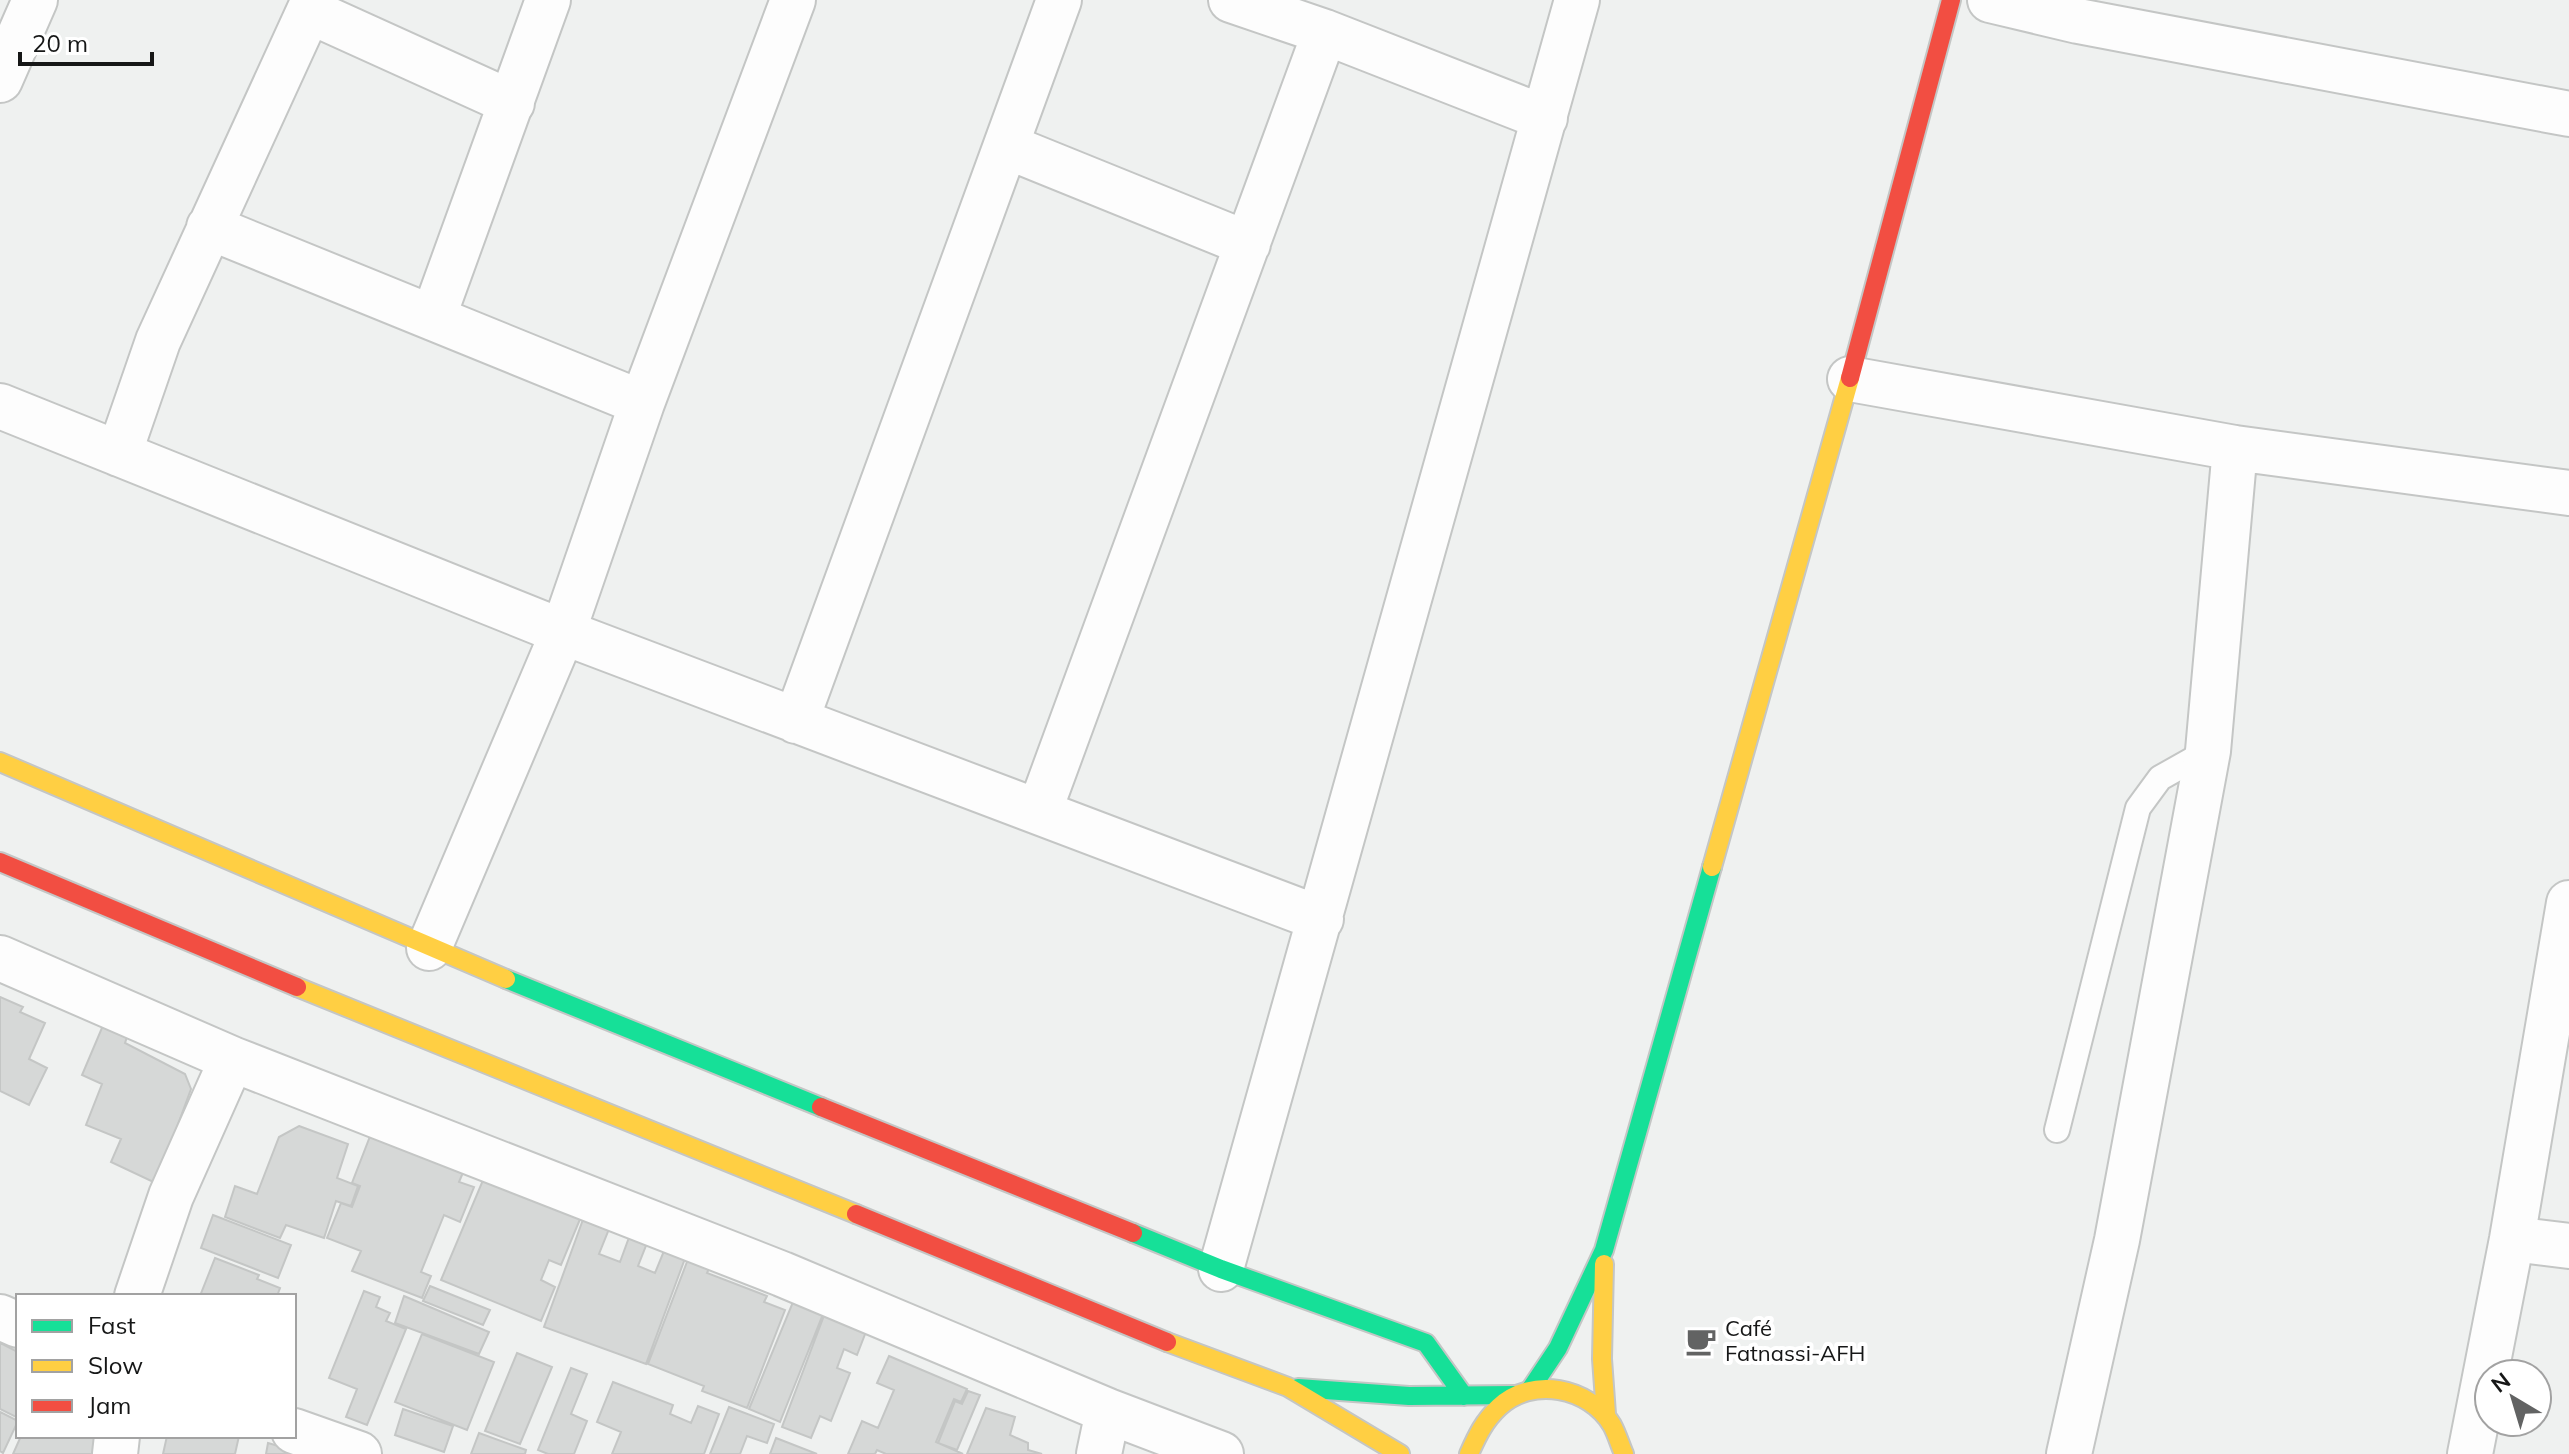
<svg xmlns="http://www.w3.org/2000/svg" width="2569" height="1454" font-family="Mulish,sans-serif">
<style>
.building{fill:#d6d8d7;stroke:#c4c6c5;stroke-width:2}
.lines{fill:none;stroke-linecap:round;stroke-linejoin:round}
.lane-casing{stroke:#c4c6c5;stroke-width:28}
.street-casing{stroke:#c4c6c5;stroke-width:48}
.fast-casing{stroke:#c4c6c5;stroke-width:22}
.slow-casing{stroke:#c4c6c5;stroke-width:22}
.jam-casing{stroke:#c4c6c5;stroke-width:22}
.lane{stroke:#fdfdfd;stroke-width:24}
.street{stroke:#fdfdfd;stroke-width:44}
.fast{stroke:#16e098;stroke-width:18}
.slow{stroke:#ffcf43;stroke-width:18}
.jam{stroke:#f24e42;stroke-width:18}
.labels{text-anchor:middle;dominant-baseline:central;stroke-width:8;stroke-linejoin:round;paint-order:stroke}
.poi-label{font-size:22px;fill:#161717;stroke:#fff;text-anchor:start}
</style>
<rect width="100%" height="100%" fill="#eff1f0"/>
<path class="building" d="M 0,997 L 23,1007 L 20,1012 L 45,1023 L 29,1059 L 47,1068 L 29,1105 L 0,1091 Z
M 107,1016 L 131,1025 L 125,1043 L 185,1074 L 191,1089 L 166,1157 L 181,1195 L 111,1162 L 121,1139 L 86,1125 L 102,1084 L 82,1075 Z
M 299,1126 L 348,1144 L 337,1178 L 358,1186 L 351,1206 L 336,1201 L 324,1238 L 286,1225 L 280,1238 L 225,1217 L 235,1186 L 257,1194 L 279,1137 Z
M 374,1126 L 467,1163 L 459,1182 L 474,1187 L 460,1222 L 444,1215 L 421,1272 L 431,1276 L 422,1298 L 352,1271 L 361,1251 L 327,1238 L 341,1203 L 352,1207 L 360,1186 L 352,1183 Z
M 486,1173 L 583,1212 L 561,1265 L 549,1260 L 541,1280 L 555,1287 L 541,1321 L 441,1280 Z
M 585,1214 L 611,1224 L 599,1254 L 620,1262 L 631,1232 L 649,1238 L 638,1266 L 655,1273 L 666,1246 L 687,1253 L 646,1364 L 544,1327 Z
M 213,1215 L 291,1245 L 278,1278 L 201,1248 Z
M 690,1254 L 712,1262 L 707,1273 L 767,1296 L 764,1302 L 785,1310 L 747,1408 L 702,1391 L 704,1386 L 648,1364 Z
M 215,1258 L 259,1275 L 257,1279 L 280,1288 L 277,1296 L 200,1296 Z
M 430,1286 L 490,1310 L 483,1325 L 423,1301 Z
M 364,1291 L 380,1297 L 376,1307 L 390,1313 L 386,1321 L 406,1329 L 367,1425 L 346,1417 L 357,1389 L 329,1378 Z
M 404,1296 L 489,1332 L 479,1354 L 395,1323 Z
M 793,1302 L 823,1314 L 780,1422 L 749,1409 Z
M 825,1313 L 867,1329 L 857,1355 L 844,1349 L 837,1368 L 850,1373 L 831,1421 L 820,1416 L 811,1438 L 782,1427 Z
M 422,1334 L 494,1362 L 467,1430 L 395,1402 Z
M 0,1343 L 18,1352 L 18,1418 L 0,1409 Z
M 517,1353 L 552,1367 L 520,1444 L 485,1431 Z
M 889,1356 L 967,1389 L 961,1402 L 954,1399 L 936,1442 L 963,1454 L 886,1454 L 877,1450 L 875,1454 L 848,1454 L 862,1421 L 878,1428 L 894,1390 L 877,1383 Z
M 571,1368 L 587,1374 L 571,1414 L 587,1421 L 574,1454 L 548,1454 L 538,1450 Z
M 613,1382 L 673,1405 L 670,1414 L 691,1423 L 698,1406 L 719,1414 L 704,1454 L 612,1454 L 621,1432 L 597,1422 Z
M 968,1391 L 980,1395 L 957,1450 L 938,1443 L 955,1401 L 962,1404 Z
M 729,1407 L 774,1424 L 767,1443 L 747,1436 L 740,1454 L 710,1454 Z
M 986,1408 L 1015,1417 L 1010,1435 L 1028,1443 L 1028,1450 L 1042,1454 L 967,1454 Z
M 403,1409 L 453,1426 L 444,1452 L 395,1435 Z
M 0,1412 L 18,1421 L 3,1453 L 0,1451 Z
M 479,1433 L 526,1450 L 525,1454 L 471,1454 Z
M 21,1436 L 95,1436 L 94,1454 L 13,1454 Z
M 167,1436 L 239,1436 L 235,1454 L 163,1454 Z
M 776,1438 L 817,1454 L 770,1454 Z
M 268,1443 L 306,1454 L 266,1454 Z"/>
<g class="lines">
<g class="lane-casing">
<path id="lane" d="M 2057,1130 L 2138,808 L 2160,778 L 2208,751"/>
</g>
<g class="street-casing">
<path id="street" d="M 1231,0 L 1325,32 L 1545,118
M 1990,0 L 2078,21 L 2569,114
M 309,11 L 512,103
M 0,80 L 35,0
M 1006,146 L 1248,244
M 209,227 L 642,403
M 433,318 L 548,0
M 1850,379 L 2235,448 L 2569,493
M 0,406 L 563,632 L 1321,919
M 119,454 L 158,341 L 314,0
M 796,721 L 1059,0
M 1039,812 L 1325,32
M 429,948 L 563,632 L 642,403 L 793,0
M 0,958 L 232,1059 L 782,1274 L 1108,1411 L 1221,1454
M 2512,1239 L 2569,1246
M 1221,1269 L 1577,0
M 137,1296 L 171,1196 L 232,1059
M 0,1317 L 18,1325
M 294,1431 L 359,1454
M 115,1454 L 117,1436
M 1099,1454 L 1108,1411
M 2069,1454 L 2117,1240 L 2208,751 L 2235,448
M 2470,1454 L 2512,1239 L 2569,903"/>
</g>
<g class="fast-casing">
<path id="fast" d="M 506,979 L 821,1107
M 1133,1233 L 1221,1269 L 1426,1343 L 1464,1396
M 1298,1388 L 1409,1396 L 1514,1395
M 1530,1390 L 1558,1348 L 1604,1250 L 1712,867"/>
</g>
<g class="slow-casing">
<path id="slow" d="M 0,762 L 506,979
M 1712,867 L 1850,378
M 297,987 L 856,1214
M 1604,1264 L 1602,1359 L 1606,1414
M 1167,1342 L 1288,1387 L 1400,1454
M 1469,1454 C 1477,1436 1484,1421 1499,1407 C 1532,1376 1589,1387 1612,1425 C 1617,1434 1620,1445 1624,1454"/>
</g>
<g class="jam-casing">
<path id="jam" d="M 1850,378 L 1951,0
M 0,862 L 297,987
M 821,1107 L 1133,1233
M 856,1214 L 1167,1342"/>
</g>
<use href="#lane" class="lane"/>
<use href="#street" class="street"/>
<use href="#fast" class="fast"/>
<use href="#slow" class="slow"/>
<use href="#jam" class="jam"/>
</g>
<defs>
<g id="cafe-bare" transform="scale(2.4)"><path d="M-5.5-4.5H6V0H3Q3 3.5 0 3.5H-2.5Q-5.5 3.5-5.5 0ZM3-3.2v2h1.7v-2ZM-6 4.5H4V6H-6Z" fill="#626363" stroke="#fff" stroke-width="2.5" paint-order="stroke"/></g>
</defs>
<g fill-rule="evenodd">
<use href="#cafe-bare" x="1701" y="1341"/>
</g>
<g class="labels">
<g class="poi-label">
<text x="1725" y="1328">Café<tspan x="1725" dy="25">Fatnassi-AFH</tspan></text>
</g>
</g>
<rect x="16" y="1294" width="280" height="144" fill="#ffffff" stroke="#a2a2a2" stroke-width="2"/>
<rect x="32" y="1320" width="40" height="12" fill="#16e098" stroke="#a2a2a2" stroke-width="2"/>
<text x="88" y="1334" font-size="24" fill="#161717">Fast</text>
<rect x="32" y="1360" width="40" height="12" fill="#ffcf43" stroke="#a2a2a2" stroke-width="2"/>
<text x="88" y="1374" font-size="24" fill="#161717">Slow</text>
<rect x="32" y="1400" width="40" height="12" fill="#f24e42" stroke="#a2a2a2" stroke-width="2"/>
<text x="88" y="1414" font-size="24" fill="#161717">Jam</text>
<g transform="translate(2513 1398) rotate(322)"><circle r="38" fill="#ffffff" stroke="#a2a2a2" stroke-width="2"/>
<path d="M0-6L14 30L0 20L-14 30Z" fill="#626363"/>
<text y="-12" font-size="22" font-weight="bold" text-anchor="middle" fill="#161717">N</text>
</g>
<path d="M20 52v12h132v-12" fill="none" stroke="#161717" stroke-width="4"/>
<text x="32" y="52" font-size="24" fill="#161717" stroke="#ffffff" stroke-width="6" paint-order="stroke">20 m</text>
</svg>
